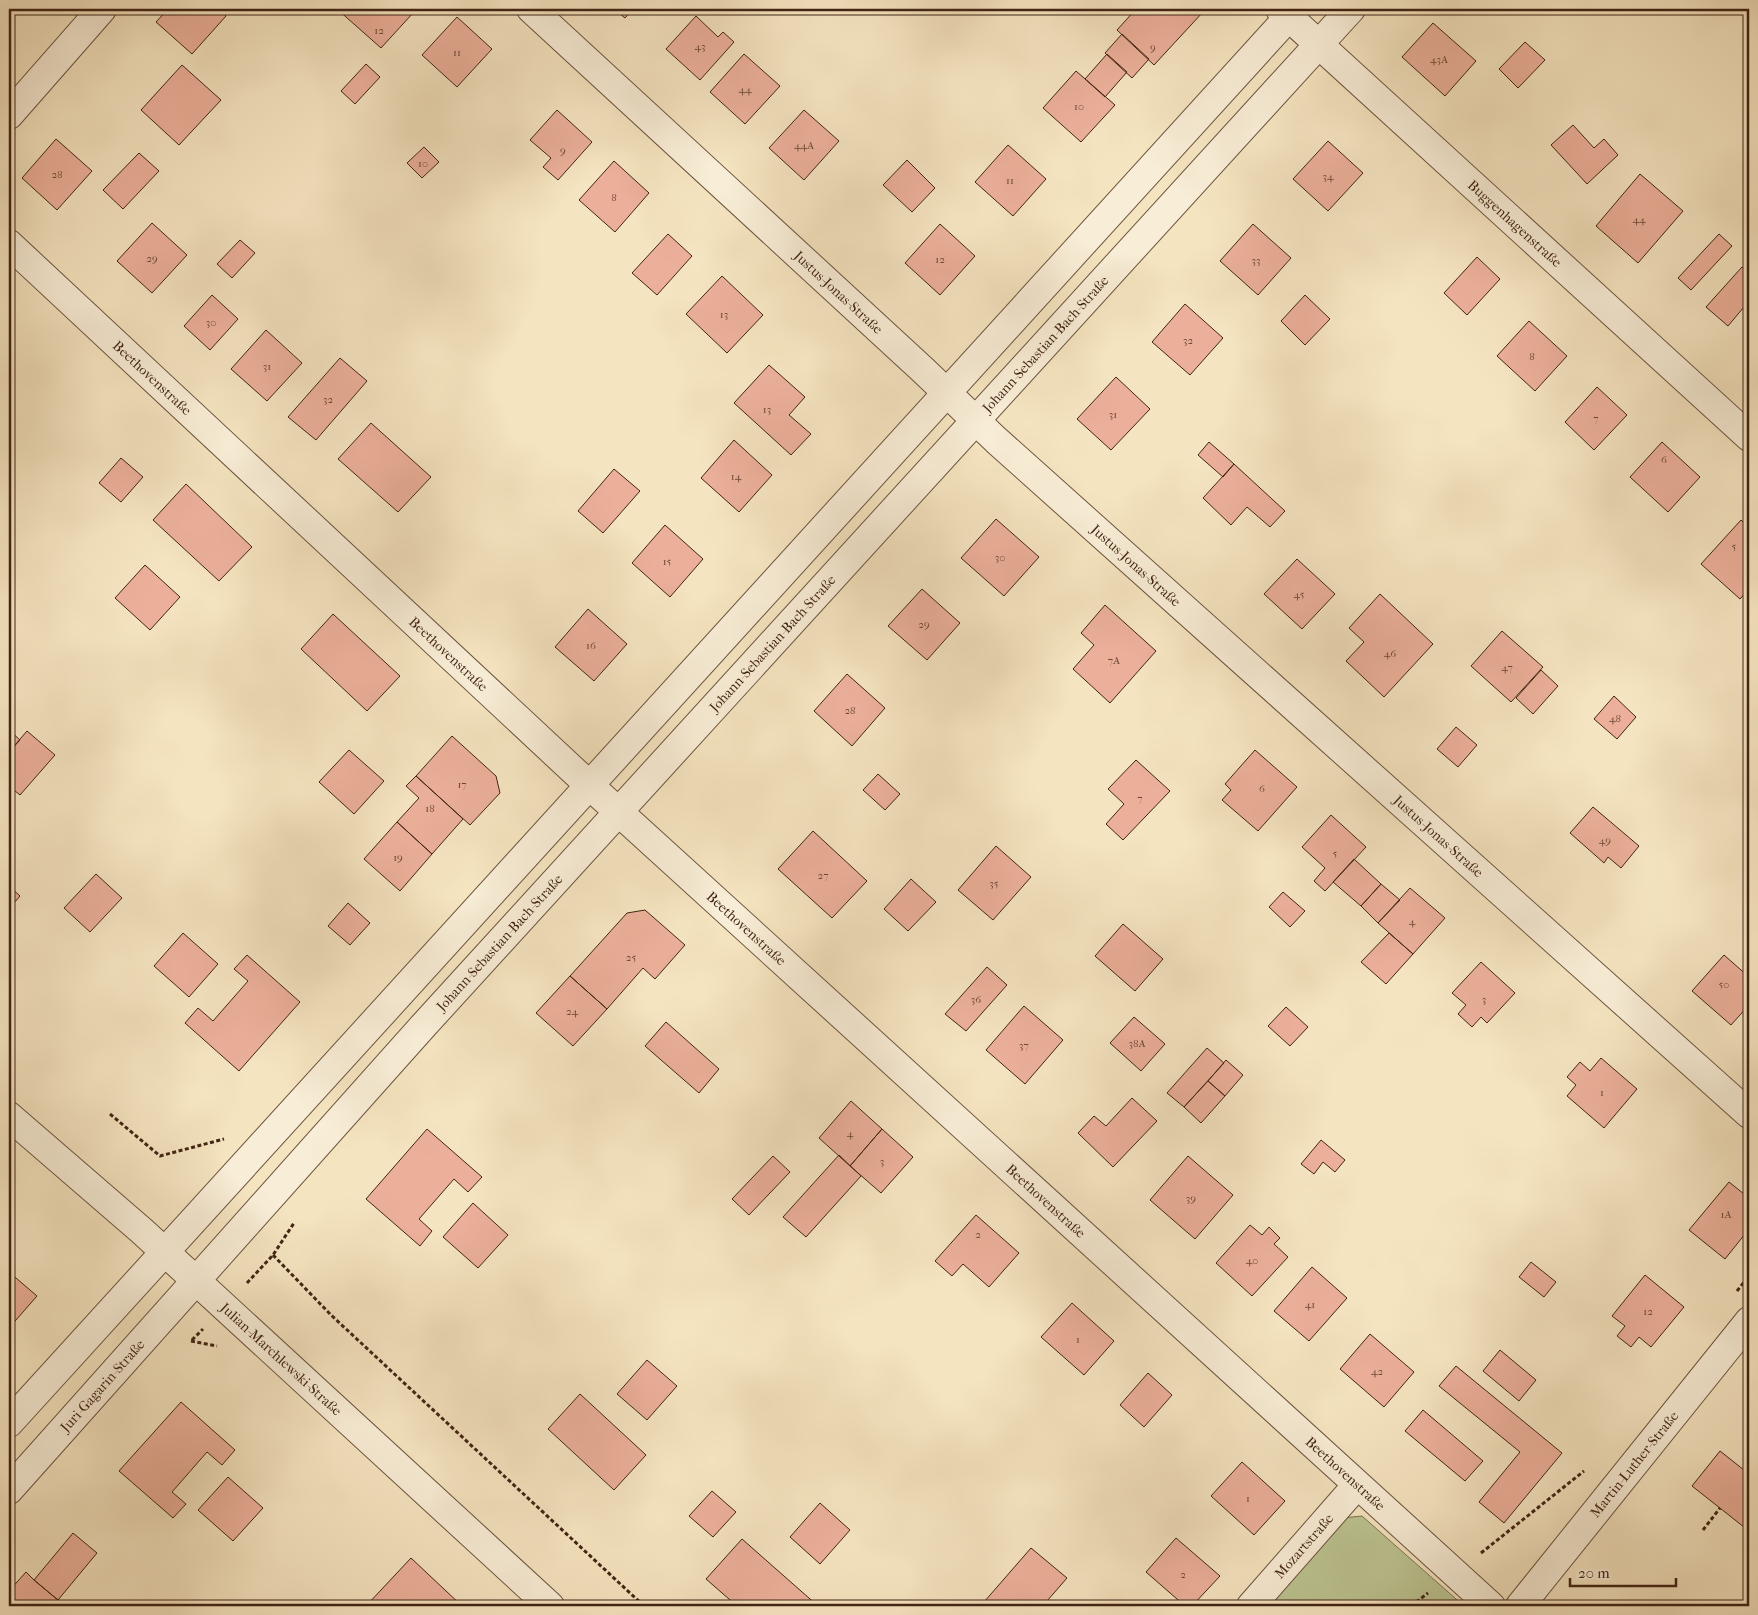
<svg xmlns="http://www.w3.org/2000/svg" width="1758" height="1615" font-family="'IM FELL French Canon',serif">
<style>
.green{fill:#bcc492;stroke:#7e7453}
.building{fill:#ecb09a;stroke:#412414}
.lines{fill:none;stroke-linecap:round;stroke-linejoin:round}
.minor-casing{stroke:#6e543f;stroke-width:30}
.path{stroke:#412414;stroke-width:3;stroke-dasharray:4 2.5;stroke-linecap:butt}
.minor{stroke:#f8edd6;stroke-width:28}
.labels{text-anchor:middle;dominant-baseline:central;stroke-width:4.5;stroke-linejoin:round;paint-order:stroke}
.number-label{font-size:11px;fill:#6c4736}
.street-label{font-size:14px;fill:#412414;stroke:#f8edd6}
</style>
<rect width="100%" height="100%" fill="#f5e4c0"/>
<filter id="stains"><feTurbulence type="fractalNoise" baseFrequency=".004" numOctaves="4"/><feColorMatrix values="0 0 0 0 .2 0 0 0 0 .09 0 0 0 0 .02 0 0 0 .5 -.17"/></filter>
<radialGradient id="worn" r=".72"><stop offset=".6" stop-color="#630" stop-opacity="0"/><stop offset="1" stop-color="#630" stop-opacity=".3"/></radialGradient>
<path class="green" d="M 1362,1516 L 1464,1606 L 1268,1606 L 1342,1518 Z"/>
<path class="building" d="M 168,9 L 219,9 L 226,16 L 192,54 L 156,22 Z
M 337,9 L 408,9 L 413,13 L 381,48 Z
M 614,9 L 633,9 L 625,18 Z
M 1136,9 L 1200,9 L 1203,12 L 1154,65 L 1117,30 Z
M 696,16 L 718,37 L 723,32 L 734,42 L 700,80 L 666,49 Z
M 457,17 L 492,49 L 457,87 L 422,55 Z
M 1433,23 L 1476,61 L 1445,96 L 1402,57 Z
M 1749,28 L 1749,40 L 1743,35 Z
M 1122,34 L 1149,59 L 1132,78 L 1105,53 Z
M 1525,42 L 1545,60 L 1518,88 L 1499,69 Z
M 744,54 L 780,86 L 745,124 L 710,92 Z
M 1107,54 L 1127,72 L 1105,97 L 1085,79 Z
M 366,64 L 380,77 L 355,104 L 341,91 Z
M 182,65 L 221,100 L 179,145 L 141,110 Z
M 1076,71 L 1115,105 L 1081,142 L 1043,108 Z
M 557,110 L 592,142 L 558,180 L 543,167 L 551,158 L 530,140 Z
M 804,110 L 839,141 L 804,180 L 769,148 Z
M 1573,125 L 1594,148 L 1604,139 L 1618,155 L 1587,184 L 1551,145 Z
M 56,139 L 92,171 L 57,210 L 22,178 Z
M 1328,141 L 1363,173 L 1328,211 L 1293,179 Z
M 1008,145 L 1046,179 L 1013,216 L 975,182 Z
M 424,147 L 439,162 L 422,178 L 407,163 Z
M 139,153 L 159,171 L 123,209 L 103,190 Z
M 907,160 L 935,188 L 912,212 L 883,185 Z
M 614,161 L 649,193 L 615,232 L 579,200 Z
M 1640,174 L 1683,211 L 1638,263 L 1596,226 Z
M 152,223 L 187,255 L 152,293 L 117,261 Z
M 940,224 L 975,256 L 940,295 L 905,263 Z
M 1253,224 L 1291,258 L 1258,295 L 1220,261 Z
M 668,234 L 692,256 L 657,295 L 632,273 Z
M 1719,234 L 1732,246 L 1691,290 L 1678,278 Z
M 240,240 L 255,253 L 232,278 L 217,264 Z
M 1477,257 L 1500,279 L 1467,315 L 1444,293 Z
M 1742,267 L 1749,273 L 1749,301 L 1728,326 L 1706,307 Z
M 722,276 L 763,315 L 727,353 L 686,314 Z
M 212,295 L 238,319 L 210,350 L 184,326 Z
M 1305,295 L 1330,319 L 1305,345 L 1281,321 Z
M 1185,304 L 1223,338 L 1190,375 L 1152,342 Z
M 1529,321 L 1567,356 L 1535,391 L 1497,356 Z
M 266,330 L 302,363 L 267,401 L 231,369 Z
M 340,358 L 367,381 L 316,440 L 288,417 Z
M 769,365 L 805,397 L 789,415 L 811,434 L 791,455 L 734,403 Z
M 1116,377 L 1150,409 L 1111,450 L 1077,419 Z
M 1597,387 L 1627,415 L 1594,450 L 1565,422 Z
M 371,423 L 431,477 L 398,512 L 338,459 Z
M 734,440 L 772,475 L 739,512 L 701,478 Z
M 1209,442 L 1234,464 L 1223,477 L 1198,455 Z
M 1662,442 L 1700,477 L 1668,512 L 1630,477 Z
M 121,458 L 143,477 L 121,502 L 99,483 Z
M 1234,464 L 1285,511 L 1270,527 L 1247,507 L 1231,525 L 1203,498 Z
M 614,469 L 640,491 L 603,533 L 578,511 Z
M 186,484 L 252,547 L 219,581 L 153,520 Z
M 996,519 L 1039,557 L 1004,596 L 961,558 Z
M 1741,520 L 1749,528 L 1749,589 L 1740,599 L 1701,564 Z
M 665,525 L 703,559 L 670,597 L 632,563 Z
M 1297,559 L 1335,594 L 1302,629 L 1264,594 Z
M 145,565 L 180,597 L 150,630 L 115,598 Z
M 922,589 L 960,623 L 927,660 L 888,626 Z
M 1380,594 L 1433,644 L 1384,697 L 1346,661 L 1364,642 L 1349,628 Z
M 1105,605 L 1156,651 L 1110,703 L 1073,669 L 1094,645 L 1081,633 Z
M 588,609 L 627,644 L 594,681 L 555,647 Z
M 333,614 L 400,676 L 367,711 L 301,649 Z
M 1502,631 L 1543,667 L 1511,702 L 1471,666 Z
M 1541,670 L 1558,686 L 1533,714 L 1516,698 Z
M 847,674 L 885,708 L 852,746 L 814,711 Z
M 1614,696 L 1636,717 L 1617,739 L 1594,719 Z
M 1456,727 L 1477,745 L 1458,767 L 1437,749 Z
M 9,730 L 20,740 L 9,752 Z
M 27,731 L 55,755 L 20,795 L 9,786 L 9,752 Z
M 452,736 L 496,776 L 500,793 L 470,825 L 416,776 Z
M 349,750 L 384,781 L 354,814 L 319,782 Z
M 1255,750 L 1297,787 L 1258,831 L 1222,800 L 1231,790 L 1225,784 Z
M 1136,760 L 1170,791 L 1123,840 L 1106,824 L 1124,804 L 1108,789 Z
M 878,774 L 900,794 L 885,810 L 863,790 Z
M 416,776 L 463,819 L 432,854 L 397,822 L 419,798 L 406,786 Z
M 1593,807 L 1639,846 L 1621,868 L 1608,857 L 1604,863 L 1570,833 Z
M 1331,815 L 1366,847 L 1325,891 L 1314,881 L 1325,868 L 1302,847 Z
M 397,822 L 432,854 L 400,891 L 364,859 Z
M 813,831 L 867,881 L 832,918 L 778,869 Z
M 996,846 L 1031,877 L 993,920 L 958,890 Z
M 1354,859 L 1381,884 L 1361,906 L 1333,882 Z
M 96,874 L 122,898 L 90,932 L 64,908 Z
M 911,879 L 936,902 L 908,931 L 884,909 Z
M 1381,884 L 1400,900 L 1378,923 L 1361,906 Z
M 9,886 L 20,896 L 9,909 Z
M 1410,888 L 1445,918 L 1413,954 L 1378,923 Z
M 1283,892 L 1305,911 L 1290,927 L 1269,907 Z
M 348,903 L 370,923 L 350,945 L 328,926 Z
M 645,910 L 685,945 L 655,979 L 643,968 L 607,1009 L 570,976 L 627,913 Z
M 1123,924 L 1163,959 L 1135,991 L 1095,956 Z
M 183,933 L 218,964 L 189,997 L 154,966 Z
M 1389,933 L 1413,954 L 1386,984 L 1361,962 Z
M 247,955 L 300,1002 L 239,1071 L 185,1023 L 198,1008 L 213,1021 L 248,981 L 234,969 Z
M 1724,955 L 1749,977 L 1749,1005 L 1731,1025 L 1692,991 Z
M 1481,962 L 1515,993 L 1487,1023 L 1481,1017 L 1472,1027 L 1458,1014 L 1466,1005 L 1452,993 Z
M 987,967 L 1007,985 L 966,1031 L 945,1014 Z
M 570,976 L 607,1009 L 573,1046 L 536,1013 Z
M 1024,1006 L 1063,1040 L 1025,1084 L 986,1050 Z
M 1286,1007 L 1308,1027 L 1290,1046 L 1268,1026 Z
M 1134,1017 L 1165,1044 L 1141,1071 L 1110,1043 Z
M 666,1022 L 719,1069 L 699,1093 L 645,1046 Z
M 1207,1048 L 1224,1063 L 1184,1107 L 1167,1093 Z
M 1601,1058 L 1637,1089 L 1604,1128 L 1567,1096 L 1576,1085 L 1567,1077 L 1580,1062 L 1590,1071 Z
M 1226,1060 L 1243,1075 L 1225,1096 L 1208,1081 Z
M 1208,1081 L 1225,1096 L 1201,1123 L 1184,1107 Z
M 1132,1098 L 1157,1121 L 1113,1167 L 1078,1133 L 1094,1116 L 1106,1126 Z
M 851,1101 L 882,1129 L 850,1166 L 819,1138 Z
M 427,1129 L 482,1177 L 468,1192 L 454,1179 L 419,1219 L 432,1231 L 420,1246 L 366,1199 Z
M 882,1129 L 913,1157 L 881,1193 L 850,1166 Z
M 1321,1140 L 1345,1160 L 1335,1172 L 1323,1162 L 1314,1174 L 1301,1164 Z
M 839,1155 L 861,1176 L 806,1237 L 783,1217 Z
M 773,1156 L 790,1172 L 749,1215 L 732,1199 Z
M 1188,1156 L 1233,1195 L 1195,1239 L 1150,1200 Z
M 1729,1182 L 1749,1198 L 1749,1229 L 1725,1259 L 1689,1230 Z
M 473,1203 L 508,1235 L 478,1268 L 443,1237 Z
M 976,1215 L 1019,1253 L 989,1287 L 963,1264 L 952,1276 L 935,1261 Z
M 1250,1225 L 1262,1235 L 1269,1227 L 1280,1238 L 1274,1244 L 1288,1257 L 1252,1296 L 1216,1263 Z
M 1531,1262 L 1556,1282 L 1544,1297 L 1519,1277 Z
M 1312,1267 L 1347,1298 L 1309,1341 L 1274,1311 Z
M 9,1272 L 37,1296 L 9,1328 Z
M 1645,1275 L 1684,1307 L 1651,1347 L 1639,1337 L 1631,1347 L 1617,1336 L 1625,1326 L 1612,1316 Z
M 1072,1303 L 1114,1341 L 1084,1375 L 1041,1337 Z
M 1370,1334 L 1414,1372 L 1384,1407 L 1340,1369 Z
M 1500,1350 L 1536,1380 L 1519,1401 L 1483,1371 Z
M 647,1360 L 677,1386 L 647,1420 L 617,1394 Z
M 1456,1366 L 1562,1453 L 1504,1523 L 1479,1502 L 1520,1452 L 1439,1386 Z
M 1148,1373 L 1172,1395 L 1144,1427 L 1120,1405 Z
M 580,1394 L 646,1455 L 614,1490 L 548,1429 Z
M 181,1402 L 235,1450 L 222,1465 L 207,1452 L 172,1492 L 186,1504 L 173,1518 L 119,1471 Z
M 1423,1410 L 1483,1461 L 1465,1481 L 1405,1431 Z
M 1720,1451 L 1749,1474 L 1749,1531 L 1692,1486 Z
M 1242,1462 L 1285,1501 L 1254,1535 L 1211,1496 Z
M 228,1477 L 263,1508 L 233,1541 L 198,1510 Z
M 712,1491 L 736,1512 L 713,1537 L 689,1516 Z
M 820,1503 L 850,1530 L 820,1564 L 790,1537 Z
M 73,1533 L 97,1553 L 58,1600 L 34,1580 Z
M 1176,1538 L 1220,1576 L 1192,1606 L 1185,1606 L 1146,1572 Z
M 742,1539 L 818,1606 L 737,1606 L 706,1579 Z
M 1031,1548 L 1067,1578 L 1047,1601 L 1053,1606 L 988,1606 L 984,1602 Z
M 411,1558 L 462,1606 L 366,1606 Z
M 26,1572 L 34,1580 L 65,1606 L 9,1606 L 9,1591 Z"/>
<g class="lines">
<g class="minor-casing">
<g id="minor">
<path id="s1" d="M 531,9 L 923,370 L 996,440 L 1749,1114"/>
<path id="s2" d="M 1280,9 L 1749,437"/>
<path d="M 9,115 L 102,9"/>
<path id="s3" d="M 9,244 L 589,785 L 1491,1606"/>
<path id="s4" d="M 9,1116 L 142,1231 L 550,1606"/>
<path d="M 9,1423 L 1296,9"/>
<path id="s5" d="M 9,1490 L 424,1025 L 1351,9"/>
<path id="s6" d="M 1251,1606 L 1357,1485"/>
<path id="s7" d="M 1520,1606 L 1749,1321"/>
</g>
</g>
<path class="path" d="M 110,1114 L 160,1156 L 224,1139
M 273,1255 L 331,1315 L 644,1606
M 247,1283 L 273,1255 L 294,1223
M 1737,1291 L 1749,1276
M 192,1340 L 203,1329
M 191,1341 L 217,1346
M 1703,1530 L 1720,1508
M 1481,1553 L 1584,1471
M 1411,1606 L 1428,1593"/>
<use href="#minor" class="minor"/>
</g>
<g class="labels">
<g class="number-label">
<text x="379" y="30">12</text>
<text x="700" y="46">43</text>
<text x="1153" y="47">9</text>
<text x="457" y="52">11</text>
<text x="1439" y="59">43A</text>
<text x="745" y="89">44</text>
<text x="1079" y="106">10</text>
<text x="804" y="145">44A</text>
<text x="563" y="150">9</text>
<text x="423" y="163">10</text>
<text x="57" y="174">28</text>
<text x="1328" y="176">34</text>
<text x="1010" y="180">11</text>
<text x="614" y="197">8</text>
<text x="1639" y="219">44</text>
<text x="152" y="258">29</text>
<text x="940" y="259">12</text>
<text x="1256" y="260">33</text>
<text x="724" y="314">13</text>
<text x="211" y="322">30</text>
<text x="1188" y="340">32</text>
<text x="1532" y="356">8</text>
<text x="267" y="366">31</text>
<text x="328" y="399">32</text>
<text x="767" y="409">13</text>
<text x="1113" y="414">31</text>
<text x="1596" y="418">7</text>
<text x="1664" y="459">6</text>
<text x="736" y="476">14</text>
<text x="1734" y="546">5</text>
<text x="1000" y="557">30</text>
<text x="667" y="561">15</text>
<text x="1299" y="594">45</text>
<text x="924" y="624">29</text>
<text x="591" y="645">16</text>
<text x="1390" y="653">46</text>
<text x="1114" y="660">7A</text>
<text x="1507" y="667">47</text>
<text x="850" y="710">28</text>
<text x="1615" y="718">48</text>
<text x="462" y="784">17</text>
<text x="1262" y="788">6</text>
<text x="1140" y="798">7</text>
<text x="430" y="808">18</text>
<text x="1605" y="840">49</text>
<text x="1335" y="853">5</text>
<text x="398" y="857">19</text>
<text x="823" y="875">27</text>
<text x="994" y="883">35</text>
<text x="1412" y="921">4</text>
<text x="631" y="957">25</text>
<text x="1724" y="984">50</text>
<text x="976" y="999">36</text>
<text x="1484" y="999">3</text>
<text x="572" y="1011">24</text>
<text x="1137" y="1043">38A</text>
<text x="1024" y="1045">37</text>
<text x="1602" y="1092">1</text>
<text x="850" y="1133">4</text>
<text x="882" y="1161">3</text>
<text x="1191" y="1198">39</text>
<text x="1726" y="1214">1A</text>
<text x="978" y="1234">2</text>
<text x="1252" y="1260">40</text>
<text x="1310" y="1304">41</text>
<text x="1648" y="1311">12</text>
<text x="1078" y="1339">1</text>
<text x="1377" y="1371">42</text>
<text x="1248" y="1498">1</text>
<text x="1183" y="1574">2</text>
</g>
<g class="street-label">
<text stroke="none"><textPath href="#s2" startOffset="318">Buggenhagenstraße</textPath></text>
<text stroke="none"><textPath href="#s1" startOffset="418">Justus-Jonas-Straße</textPath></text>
<text stroke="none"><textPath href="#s5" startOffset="1545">Johann-Sebastian-Bach-Straße</textPath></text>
<text stroke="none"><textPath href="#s3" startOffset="196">Beethovenstraße</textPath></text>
<text stroke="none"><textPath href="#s1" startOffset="822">Justus-Jonas-Straße</textPath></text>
<text stroke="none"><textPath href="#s5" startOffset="1140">Johann-Sebastian-Bach-Straße</textPath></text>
<text stroke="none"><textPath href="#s3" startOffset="601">Beethovenstraße</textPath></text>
<text stroke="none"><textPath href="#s1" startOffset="1228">Justus-Jonas-Straße</textPath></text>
<text stroke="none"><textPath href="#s3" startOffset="1006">Beethovenstraße</textPath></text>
<text stroke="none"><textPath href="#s5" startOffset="735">Johann-Sebastian-Bach-Straße</textPath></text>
<text stroke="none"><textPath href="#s3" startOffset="1411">Beethovenstraße</textPath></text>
<text stroke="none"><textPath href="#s4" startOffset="365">Julian-Marchlewski-Straße</textPath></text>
<text stroke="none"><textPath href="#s5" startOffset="140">Juri-Gagarin-Straße</textPath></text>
<text stroke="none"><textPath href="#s7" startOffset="182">Martin-Luther-Straße</textPath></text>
<text stroke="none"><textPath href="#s3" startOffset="1816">Beethovenstraße</textPath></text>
<text stroke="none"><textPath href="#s6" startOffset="80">Mozartstraße</textPath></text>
</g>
</g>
<rect width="1758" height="1615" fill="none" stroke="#f5e4c0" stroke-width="30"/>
<rect x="10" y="10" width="1738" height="1595" fill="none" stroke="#412414" stroke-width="2.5"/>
<rect x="15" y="15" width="1728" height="1585" fill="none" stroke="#412414"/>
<path d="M1570 1578v8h106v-8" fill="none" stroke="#412414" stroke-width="2.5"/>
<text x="1578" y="1578" font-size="15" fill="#412414" stroke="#f8edd6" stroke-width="4" paint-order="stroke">20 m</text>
<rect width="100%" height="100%" filter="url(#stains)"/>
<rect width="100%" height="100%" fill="url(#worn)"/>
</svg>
